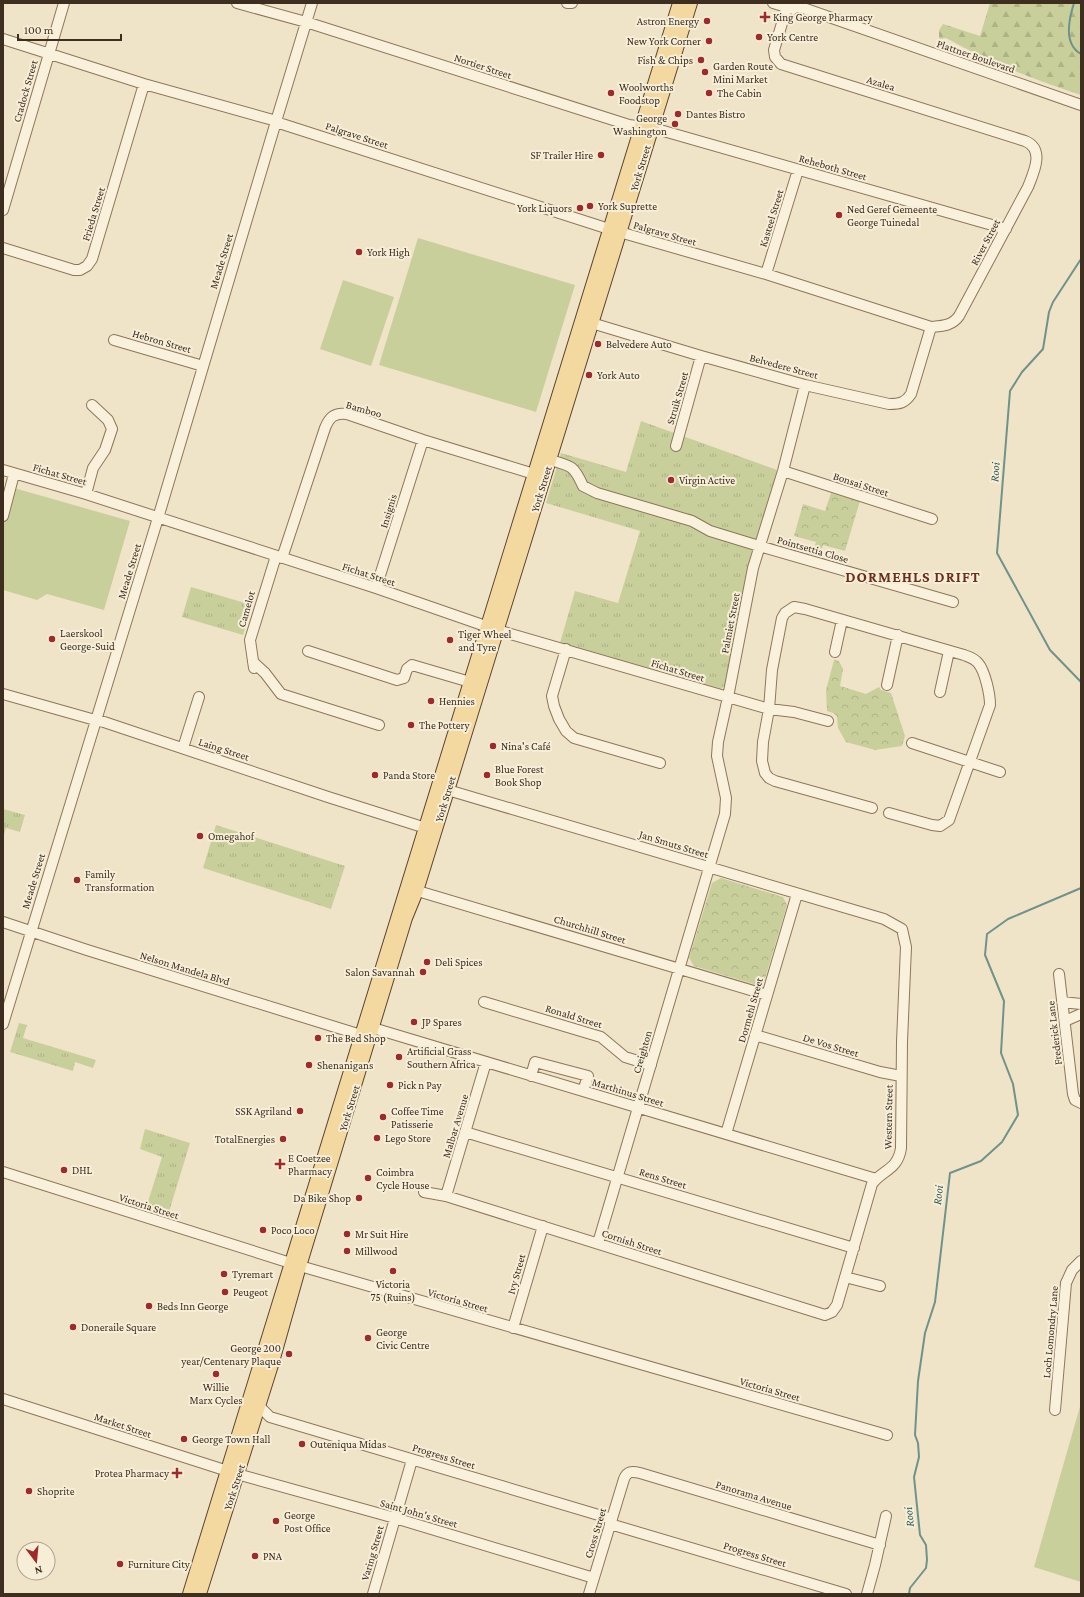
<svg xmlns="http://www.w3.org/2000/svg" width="1084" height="1597" font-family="'Crimson Pro',serif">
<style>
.grass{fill:url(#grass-tufts)}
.forest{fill:url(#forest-firs)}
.park{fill:url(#park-crowns)}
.pitch{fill:#c9cf9b}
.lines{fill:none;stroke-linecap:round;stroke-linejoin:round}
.stream{stroke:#6f938a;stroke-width:2}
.minor-casing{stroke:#8d765c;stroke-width:12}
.major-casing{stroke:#5b4430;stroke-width:14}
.minor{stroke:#faf1dc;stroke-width:10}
.major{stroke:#f3d9a0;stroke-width:12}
.poi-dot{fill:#9e2a2b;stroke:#f7eed8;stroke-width:1.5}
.labels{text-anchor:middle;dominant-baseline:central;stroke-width:4;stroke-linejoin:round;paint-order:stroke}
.poi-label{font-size:11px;fill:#3d2e20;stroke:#f7eed8;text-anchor:start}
.street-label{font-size:11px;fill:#3d2e20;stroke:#f7eed8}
.water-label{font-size:12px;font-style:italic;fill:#2f5d5a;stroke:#f7eed8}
.district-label{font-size:15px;font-weight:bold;letter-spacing:1px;fill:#6b2e1e;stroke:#f7eed8}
</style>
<defs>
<pattern id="grass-tufts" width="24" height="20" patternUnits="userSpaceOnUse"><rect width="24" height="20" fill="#c9cf9b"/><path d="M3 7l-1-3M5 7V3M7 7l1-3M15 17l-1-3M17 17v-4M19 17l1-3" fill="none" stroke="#aeb285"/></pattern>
<pattern id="forest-firs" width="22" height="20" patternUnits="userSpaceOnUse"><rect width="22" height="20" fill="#c9cf9b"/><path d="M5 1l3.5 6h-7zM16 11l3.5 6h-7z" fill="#aeb285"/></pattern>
<pattern id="park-crowns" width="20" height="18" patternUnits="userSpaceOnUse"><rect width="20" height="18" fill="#c9cf9b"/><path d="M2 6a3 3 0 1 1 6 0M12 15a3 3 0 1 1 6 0" fill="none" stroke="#aeb285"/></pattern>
</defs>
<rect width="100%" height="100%" fill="#f0e4c8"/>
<path class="grass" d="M 641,421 L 777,470 L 750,567 L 726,684 L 721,689 L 679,678 L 560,643 L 575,591 L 618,603 L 640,531 L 546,503 L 561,453 L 626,472 Z
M 191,587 L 252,605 L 243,635 L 182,617 Z
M 3,809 L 25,815 L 20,832 L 6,828 L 3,838 Z
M 216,825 L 345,866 L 331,909 L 203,868 Z
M 19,1023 L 27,1025 L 23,1038 L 96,1060 L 93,1068 L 75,1062 L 73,1071 L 10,1052 Z
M 145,1129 L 190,1143 L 168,1215 L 146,1208 L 162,1157 L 140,1149 Z"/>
<path class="forest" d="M 990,3 L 1081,3 L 1081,95 C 1034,80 989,62 946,38 L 939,39 L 939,30 L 943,24 L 980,36 Z"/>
<path class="park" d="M 831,493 L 860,501 L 845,551 L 823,545 L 818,560 L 811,558 L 816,542 L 794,536 L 803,504 L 825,511 Z
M 834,660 L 839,661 L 843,669 L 840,686 L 866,694 L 879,687 L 881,690 L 891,693 L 905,736 L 902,746 L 875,750 L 846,742 L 838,728 L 837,716 L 833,713 L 827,711 L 826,690 Z
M 721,878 L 783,897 L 787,905 L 764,982 L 757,985 L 694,966 L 689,958 L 712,883 Z"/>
<path class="pitch" d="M 418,238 L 575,285 L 536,412 L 379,365 Z
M 343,280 L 394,297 L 371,366 L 320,349 Z
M 14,488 L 130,521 L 104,610 L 47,594 L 37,600 L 3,590 L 3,526 Z
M 1081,1403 L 1081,1582 L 1034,1567 Z"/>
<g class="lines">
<path class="stream" d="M 1074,3 C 1069,19 1063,44 1081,54
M 1081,259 L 1053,302 L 1049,312 L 1043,349 L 1022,372 L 1010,391 L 997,553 L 1050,650 L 1081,682
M 909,1594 L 910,1588 L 926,1568 L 927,1560 L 926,1545 L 920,1535 L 914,1477 L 919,1457 L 918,1443 L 915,1435 L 918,1381 L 925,1333 L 935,1302 L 950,1173 L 981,1161 L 1002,1142 L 1018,1115 L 1013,1084 L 1001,1053 L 1004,1001 L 985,955 L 987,934 L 1008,919 L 1081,888"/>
<g class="minor-casing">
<path id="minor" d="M 237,3 L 306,22 L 629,125 L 653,128 L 1006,229
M 567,3 L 572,3
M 773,3 L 793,9
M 789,3 L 1081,105
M 3,39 L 144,84 L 273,120
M 277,118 L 312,3
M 279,123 L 609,229 L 766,274 L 931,327 C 942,326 952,326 959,316 L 1028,187 C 1034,172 1045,149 1025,141 L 781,64 L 775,57 L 774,50 L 788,3
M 3,210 L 64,3
M 3,248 L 74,270 L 80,270 L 87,266 L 92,259 L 144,84
M 766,274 L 798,170
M 585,321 L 701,356 L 805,385 L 889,404 C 900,404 905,403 911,394 L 931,327
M 114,340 L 203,366
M 676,446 L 701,356
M 550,460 C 572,466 574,466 583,486 L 597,493 L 692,521 L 710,531 L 759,546 L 953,602
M 3,470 L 86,494 L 376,588 L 497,630 L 769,709 L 794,712 L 828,721
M 783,471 L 932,519
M 86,494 L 93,468 L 105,450 L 112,429 L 108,420 L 92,405
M 3,516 L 14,474
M 282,558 L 325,428 C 329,418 334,412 347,414 L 423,440 L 534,474
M 376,588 L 423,440
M 566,649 L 552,696 L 554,706 L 559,719 L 566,731 L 574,738 L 660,763
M 308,651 L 397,680 L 404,678 L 407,669 L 412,665 L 470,682
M 835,652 L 842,620
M 253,662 L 265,673 L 281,694 L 379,725
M 254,668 L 250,640 L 276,556
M 887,685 L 898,635
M 940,692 L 949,651
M 3,694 L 95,720 L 104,722 L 328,797 L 432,830
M 912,743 L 1000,772
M 183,748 L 199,697
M 872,808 L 775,781 L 769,778 L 765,773 L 762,761 L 763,742 L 769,709 L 772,670 L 782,618 L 785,613 L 794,607 L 805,609 L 964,655 C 969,657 974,658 978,663 C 985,671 990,694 990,705 L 949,820 L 940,826 L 932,825 L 889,813
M 411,889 L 767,995
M 3,922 L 87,950 L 361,1035 L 373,1028 L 876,1179
M 1059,974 L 1073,1094 L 1075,1100 L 1081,1103
M 484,1002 L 601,1037 L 625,1057 L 651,1065
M 1062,1002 L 1081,1004
M 1065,1021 L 1081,1014
M 3,1024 L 158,518 L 275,125
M 755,1035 L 880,1072 L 901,1076
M 531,1076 L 535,1062 L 588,1076 L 583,1091
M 465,1132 L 854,1248
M 726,1134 L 797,894
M 3,1172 L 300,1266 L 887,1435
M 424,1192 L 446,1196 L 825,1315 L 832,1312 L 837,1305 L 872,1184 C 882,1170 898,1170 901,1148 L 902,1042 L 906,947 L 902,929 L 884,919 L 441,788
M 446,1196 L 486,1062
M 598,1243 L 725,814 L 726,798 L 717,756 L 718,742 L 728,697 L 753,568 L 783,471 L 805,385
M 845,1277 L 880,1286
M 513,1328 L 543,1226
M 3,1399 L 237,1474 L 395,1518 L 594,1578
M 259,1406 L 270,1417 L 612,1519
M 1055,1410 L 1066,1283 L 1072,1270 L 1081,1261
M 610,1524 L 846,1594
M 373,1594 L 412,1460
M 589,1594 L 624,1479 C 627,1471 632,1471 640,1473 L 880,1545
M 867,1594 L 875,1565 L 886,1516"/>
</g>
<g class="major-casing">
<path id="major" d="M 189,1594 L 679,3
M 200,1594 L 272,1365 L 300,1266 L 406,918 L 417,891 L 691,3"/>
</g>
<use href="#minor" class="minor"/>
<use href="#major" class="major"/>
</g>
<g class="poi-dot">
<path d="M763 11h4v4h4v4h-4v4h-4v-4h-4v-4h4z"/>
<circle cx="707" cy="21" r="4"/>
<circle cx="759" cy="37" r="4"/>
<circle cx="709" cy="41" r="4"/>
<circle cx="701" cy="60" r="4"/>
<circle cx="705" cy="72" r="4"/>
<circle cx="611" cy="93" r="4"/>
<circle cx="709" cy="93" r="4"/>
<circle cx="678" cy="114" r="4"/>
<circle cx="675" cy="124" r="4"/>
<circle cx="601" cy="155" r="4"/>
<circle cx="590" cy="206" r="4"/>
<circle cx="580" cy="208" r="4"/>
<circle cx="839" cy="215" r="4"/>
<circle cx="359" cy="252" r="4"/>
<circle cx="598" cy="344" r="4"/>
<circle cx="589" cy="375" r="4"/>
<circle cx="671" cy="480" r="4"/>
<circle cx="52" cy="639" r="4"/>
<circle cx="450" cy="640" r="4"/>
<circle cx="431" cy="701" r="4"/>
<circle cx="411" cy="725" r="4"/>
<circle cx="493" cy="746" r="4"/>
<circle cx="375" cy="775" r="4"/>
<circle cx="487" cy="775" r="4"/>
<circle cx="200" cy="836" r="4"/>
<circle cx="77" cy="880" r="4"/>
<circle cx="427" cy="962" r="4"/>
<circle cx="423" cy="972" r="4"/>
<circle cx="414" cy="1022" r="4"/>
<circle cx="318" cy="1038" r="4"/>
<circle cx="399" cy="1057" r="4"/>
<circle cx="309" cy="1065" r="4"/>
<circle cx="390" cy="1085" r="4"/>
<circle cx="300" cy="1111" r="4"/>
<circle cx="383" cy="1117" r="4"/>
<circle cx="377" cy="1138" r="4"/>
<circle cx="283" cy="1139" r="4"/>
<path d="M278 1158h4v4h4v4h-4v4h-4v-4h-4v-4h4z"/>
<circle cx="64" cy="1170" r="4"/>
<circle cx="368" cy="1178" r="4"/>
<circle cx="359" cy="1198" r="4"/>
<circle cx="263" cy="1230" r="4"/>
<circle cx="347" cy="1234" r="4"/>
<circle cx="347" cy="1251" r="4"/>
<circle cx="393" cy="1271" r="4"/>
<circle cx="224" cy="1274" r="4"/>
<circle cx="225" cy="1292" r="4"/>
<circle cx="149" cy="1306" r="4"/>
<circle cx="73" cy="1327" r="4"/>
<circle cx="368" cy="1338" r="4"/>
<circle cx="289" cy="1354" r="4"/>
<circle cx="216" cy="1374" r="4"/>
<circle cx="184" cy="1439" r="4"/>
<circle cx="302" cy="1444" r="4"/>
<path d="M175 1467h4v4h4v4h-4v4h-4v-4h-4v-4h4z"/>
<circle cx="29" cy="1491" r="4"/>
<circle cx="276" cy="1521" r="4"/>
<circle cx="255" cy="1556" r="4"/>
<circle cx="120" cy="1564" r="4"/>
</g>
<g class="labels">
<g class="poi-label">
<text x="773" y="17">King George Pharmacy</text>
<text x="699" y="21" text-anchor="end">Astron Energy</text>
<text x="767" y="37">York Centre</text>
<text x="701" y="41" text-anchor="end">New York Corner</text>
<text x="693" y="60" text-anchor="end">Fish &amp; Chips</text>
<text x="713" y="66">Garden Route<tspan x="713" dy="13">Mini Market</tspan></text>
<text x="619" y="87">Woolworths<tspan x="619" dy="13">Foodstop</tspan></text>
<text x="717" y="93">The Cabin</text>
<text x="686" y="114">Dantes Bistro</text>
<text x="667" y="118" text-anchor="end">George<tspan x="667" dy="13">Washington</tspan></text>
<text x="593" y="155" text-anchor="end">SF Trailer Hire</text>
<text x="598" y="206">York Suprette</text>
<text x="572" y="208" text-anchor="end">York Liquors</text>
<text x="847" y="209">Ned Geref Gemeente<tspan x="847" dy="13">George Tuinedal</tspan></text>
<text x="367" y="252">York High</text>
<text x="606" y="344">Belvedere Auto</text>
<text x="597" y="375">York Auto</text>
<text x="679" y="480">Virgin Active</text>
<text x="60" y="633">Laerskool<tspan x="60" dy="13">George-Suid</tspan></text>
<text x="458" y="634">Tiger Wheel<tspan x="458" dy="13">and Tyre</tspan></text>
<text x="439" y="701">Hennies</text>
<text x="419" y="725">The Pottery</text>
<text x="501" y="746">Nina's Café</text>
<text x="495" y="769">Blue Forest<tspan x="495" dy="13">Book Shop</tspan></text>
<text x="383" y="775">Panda Store</text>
<text x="208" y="836">Omegahof</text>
<text x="85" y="874">Family<tspan x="85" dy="13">Transformation</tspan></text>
<text x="435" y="962">Deli Spices</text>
<text x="415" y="972" text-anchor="end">Salon Savannah</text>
<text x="422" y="1022">JP Spares</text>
<text x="326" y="1038">The Bed Shop</text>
<text x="407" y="1051">Artificial Grass<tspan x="407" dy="13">Southern Africa</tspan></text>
<text x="317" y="1065">Shenanigans</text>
<text x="398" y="1085">Pick n Pay</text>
<text x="292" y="1111" text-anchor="end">SSK Agriland</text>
<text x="391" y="1111">Coffee Time<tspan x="391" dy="13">Patisserie</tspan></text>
<text x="385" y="1138">Lego Store</text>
<text x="275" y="1139" text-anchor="end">TotalEnergies</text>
<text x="288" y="1158">E Coetzee<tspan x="288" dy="13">Pharmacy</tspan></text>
<text x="72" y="1170">DHL</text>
<text x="376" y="1172">Coimbra<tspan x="376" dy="13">Cycle House</tspan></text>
<text x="351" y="1198" text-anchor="end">Da Bike Shop</text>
<text x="271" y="1230">Poco Loco</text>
<text x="355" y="1234">Mr Suit Hire</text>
<text x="355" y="1251">Millwood</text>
<text x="232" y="1274">Tyremart</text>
<text x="393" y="1284" text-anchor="middle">Victoria<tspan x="393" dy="13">75 (Ruins)</tspan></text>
<text x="233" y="1292">Peugeot</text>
<text x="157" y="1306">Beds Inn George</text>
<text x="81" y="1327">Doneraile Square</text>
<text x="376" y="1332">George<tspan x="376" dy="13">Civic Centre</tspan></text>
<text x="281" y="1348" text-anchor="end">George 200<tspan x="281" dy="13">year/Centenary Plaque</tspan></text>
<text x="216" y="1387" text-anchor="middle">Willie<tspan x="216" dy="13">Marx Cycles</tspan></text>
<text x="192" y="1439">George Town Hall</text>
<text x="310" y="1444">Outeniqua Midas</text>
<text x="169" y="1473" text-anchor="end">Protea Pharmacy</text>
<text x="37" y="1491">Shoprite</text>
<text x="284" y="1515">George<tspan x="284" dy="13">Post Office</tspan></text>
<text x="263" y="1556">PNA</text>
<text x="128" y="1564">Furniture City</text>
</g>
<g class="street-label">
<text transform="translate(976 56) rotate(19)">Plattner Boulevard</text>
<text transform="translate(483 66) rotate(18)">Nortier Street</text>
<text transform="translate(881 83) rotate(17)">Azalea</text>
<text transform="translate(25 91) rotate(-74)">Cradock Street</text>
<text transform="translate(357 135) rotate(18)">Palgrave Street</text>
<text transform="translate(833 167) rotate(16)">Reheboth Street</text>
<text transform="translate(640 168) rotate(-73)">York Street</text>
<text transform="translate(93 214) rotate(-73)">Frieda Street</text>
<text transform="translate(771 218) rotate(-73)">Kasteel Street</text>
<text transform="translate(665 233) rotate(16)">Palgrave Street</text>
<text transform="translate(985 242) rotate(-62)">River Street</text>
<text transform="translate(221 261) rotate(-73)">Meade Street</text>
<text transform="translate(162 341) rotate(16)">Hebron Street</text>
<text transform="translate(784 366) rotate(15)">Belvedere Street</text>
<text transform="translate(677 398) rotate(-74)">Struik Street</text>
<text transform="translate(364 409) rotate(16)">Bamboo</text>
<text transform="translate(60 474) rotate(16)">Fichat Street</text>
<text transform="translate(861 484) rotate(18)">Bonsai Street</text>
<text transform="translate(541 489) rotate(-73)">York Street</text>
<text transform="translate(388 511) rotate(-73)">Insignis</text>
<text transform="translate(813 549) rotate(16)">Pointsettia Close</text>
<text transform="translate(129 571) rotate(-73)">Meade Street</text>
<text transform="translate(369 574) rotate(18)">Fichat Street</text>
<text transform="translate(246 609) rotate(-74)">Camelot</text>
<text transform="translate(730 623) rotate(-79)">Palmiet Street</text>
<text transform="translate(678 670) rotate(17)">Fichat Street</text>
<text transform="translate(224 749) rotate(18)">Laing Street</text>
<text transform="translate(445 799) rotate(-73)">York Street</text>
<text transform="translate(674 844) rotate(17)">Jan Smuts Street</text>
<text transform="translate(33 881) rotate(-73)">Meade Street</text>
<text transform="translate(590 929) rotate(17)">Churchhill Street</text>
<text transform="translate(185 968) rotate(17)">Nelson Mandela Blvd</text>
<text transform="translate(750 1010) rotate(-74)">Dormehl Street</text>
<text transform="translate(574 1016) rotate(17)">Ronald Street</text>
<text transform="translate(1054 1033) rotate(-97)">Frederick Lane</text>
<text transform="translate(831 1045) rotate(17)">De Vos Street</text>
<text transform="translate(642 1052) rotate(-74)">Creighton</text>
<text transform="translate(628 1092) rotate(17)">Marthinus Street</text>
<text transform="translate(349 1108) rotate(-73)">York Street</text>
<text transform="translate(888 1117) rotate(-89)">Western Street</text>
<text transform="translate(455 1126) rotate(-73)">Malbar Avenue</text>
<text transform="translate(663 1178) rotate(17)">Rens Street</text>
<text transform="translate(149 1206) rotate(18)">Victoria Street</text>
<text transform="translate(632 1242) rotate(18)">Cornish Street</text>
<text transform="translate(516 1274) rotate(-74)">Ivy Street</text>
<text transform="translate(458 1300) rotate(16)">Victoria Street</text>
<text transform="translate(1050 1332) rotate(-85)">Loch Lomondry Lane</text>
<text transform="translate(770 1389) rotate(16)">Victoria Street</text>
<text transform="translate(123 1425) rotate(18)">Market Street</text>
<text transform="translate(444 1456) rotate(17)">Progress Street</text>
<text transform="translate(234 1487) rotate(-72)">York Street</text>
<text transform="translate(754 1495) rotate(17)">Panorama Avenue</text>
<text transform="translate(419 1513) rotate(16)">Saint John's Street</text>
<text transform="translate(595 1533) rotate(-73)">Cross Street</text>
<text transform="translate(372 1553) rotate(-74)">Varing Street</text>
<text transform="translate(755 1554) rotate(17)">Progress Street</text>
</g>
<g class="water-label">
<text transform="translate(995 472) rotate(-86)">Rooi</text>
<text transform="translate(938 1195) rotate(-84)">Rooi</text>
<text transform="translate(909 1517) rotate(-96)">Rooi</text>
</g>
<g class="district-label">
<text x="913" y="577">DORMEHLS DRIFT</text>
</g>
</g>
<rect width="1084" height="1597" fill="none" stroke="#3d2e20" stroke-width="8"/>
<g transform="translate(36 1561) rotate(164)"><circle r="19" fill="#f7eed8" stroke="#ada18e"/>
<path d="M0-3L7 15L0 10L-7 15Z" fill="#9e2a2b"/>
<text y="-6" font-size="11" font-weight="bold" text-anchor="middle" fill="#3d2e20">N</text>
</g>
<path d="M18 34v6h103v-6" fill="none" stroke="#3d2e20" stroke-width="2"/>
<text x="24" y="34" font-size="12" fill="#3d2e20" stroke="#f7eed8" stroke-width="3" paint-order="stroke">100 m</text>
</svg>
